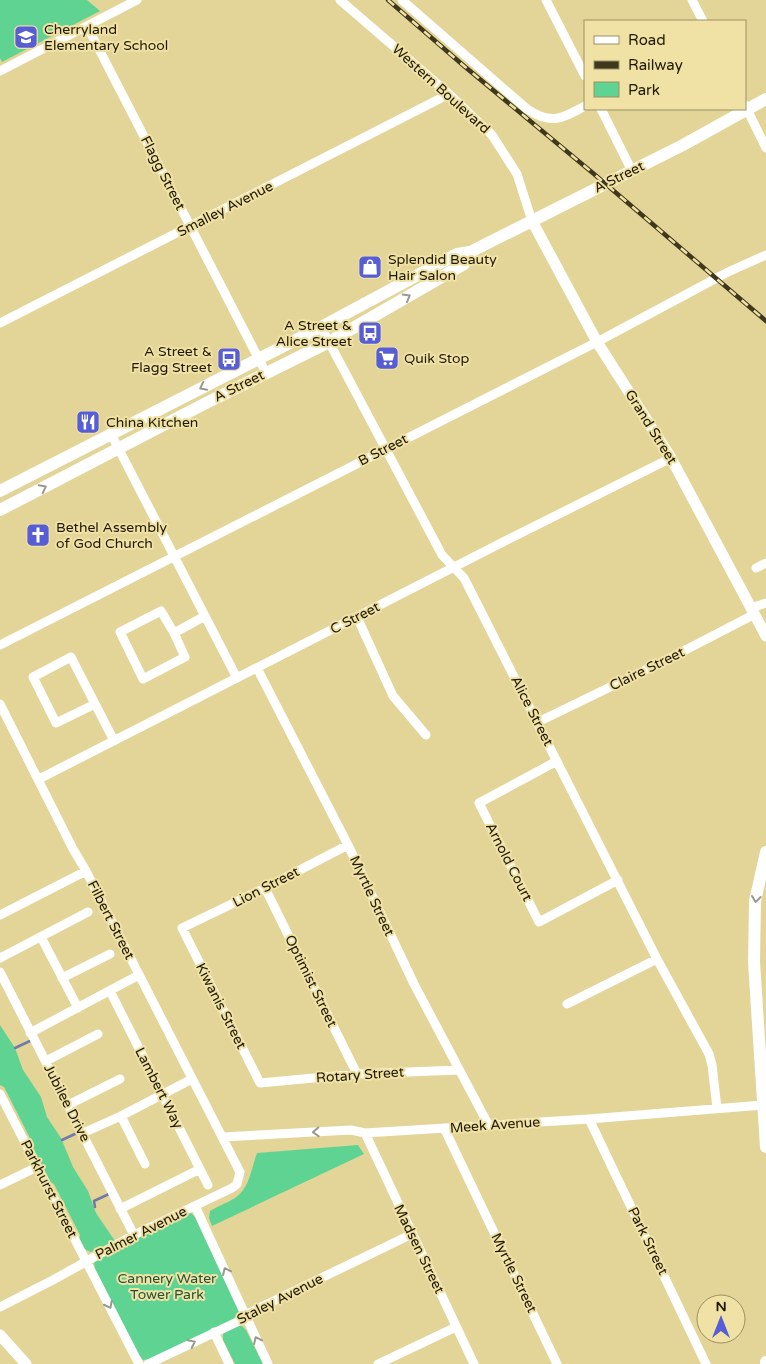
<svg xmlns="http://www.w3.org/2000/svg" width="766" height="1364" font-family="'Varela Round',sans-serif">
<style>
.green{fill:#5fd492}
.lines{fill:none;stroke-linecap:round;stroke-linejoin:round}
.stream{stroke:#7279ab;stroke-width:2.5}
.minor{stroke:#fff;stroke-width:9}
.tertiary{stroke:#fff;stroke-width:11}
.secondary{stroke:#fff;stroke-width:12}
.rail-casing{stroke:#3f381c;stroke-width:4.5}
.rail{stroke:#f0e1a4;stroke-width:2.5;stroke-dasharray:8;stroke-linecap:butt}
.oneway{stroke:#9a988e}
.labels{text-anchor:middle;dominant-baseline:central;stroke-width:4;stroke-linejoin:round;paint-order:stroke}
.poi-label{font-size:14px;fill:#1f1903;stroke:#f0e1a4;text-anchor:start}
.street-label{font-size:14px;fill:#1f1903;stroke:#f0e1a4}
.park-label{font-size:14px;fill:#215236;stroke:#f0e1a4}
</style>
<rect width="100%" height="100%" fill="#e3d498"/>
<path class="green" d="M 0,0 L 87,0 L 100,11 L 2,62 L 0,58 Z
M 0,1025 L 15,1048 L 23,1070 L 41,1097 L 47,1117 L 61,1138 L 73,1167 L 88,1191 L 96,1213 L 115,1241 L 91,1252 L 84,1249 L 79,1239 L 80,1235 L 54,1184 L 50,1182 L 33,1149 L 34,1146 L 4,1087 L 0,1085 Z
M 358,1145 L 364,1154 L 212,1226 L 209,1218 L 210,1211 C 218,1206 227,1203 235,1198 C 250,1188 251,1169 257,1153 Z
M 191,1213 L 195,1217 L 240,1313 L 235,1319 L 150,1359 L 143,1360 L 138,1354 L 95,1269 L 94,1262 L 98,1258 L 183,1214 Z
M 236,1326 L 242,1326 L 246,1330 L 263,1364 L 235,1364 L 223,1340 L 223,1334 L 226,1331 Z"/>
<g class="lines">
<path class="stream" d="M 15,1048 L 30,1041
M 62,1140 L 77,1133
M 95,1207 L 94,1201 L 109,1194"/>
<path class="minor" d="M 340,0 L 449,94 L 492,135 L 517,174 L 532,221
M 402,0 L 527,109 C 551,125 561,119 585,106
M 546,0 L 585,76
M 692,0 L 703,21
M 87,26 L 266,373
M 0,71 L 137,0
M 745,105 L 766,148
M 601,109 L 632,171
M 0,323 L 449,94
M 321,327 L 442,555 L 464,578 L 657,959 L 709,1054 L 712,1065 L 717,1108
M 111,434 L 237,678
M 756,568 L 766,563
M 751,608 L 766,603
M 357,617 L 393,696 L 426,735
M 174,633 L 185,657 L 143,679 L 120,632 L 161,611 L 174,633 L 205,616
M 0,645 L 597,342 L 728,272 L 766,255
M 257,668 L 348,845 L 414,984 L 488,1124
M 0,704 L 73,849 L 86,871 L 240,1172 L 237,1184 L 232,1188 L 134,1235 L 53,1280 L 0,1307
M 95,704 L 56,723 L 33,677 L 71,657 L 109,731 L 114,741
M 538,722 L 670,658 L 755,614
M 557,761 L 479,803 L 539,922 L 618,880
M 39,779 L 503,542 L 671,458
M 348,845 L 265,888 L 182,928 L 260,1083 L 357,1074 L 459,1070
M 265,888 L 357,1074
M 0,915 L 86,871
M 41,937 L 78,1008
M 0,958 L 88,912
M 0,972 L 134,1235
M 62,978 L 110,954
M 110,991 L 208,1185
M 567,1004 L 657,959
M 30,1033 L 139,975
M 46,1061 L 98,1034
M 0,1094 L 139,1364
M 68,1105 L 120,1079
M 121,1116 L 145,1164
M 589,1119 L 706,1364
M 444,1128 L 557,1364
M 83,1133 L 121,1116 L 192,1079
M 365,1133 L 474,1364
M 223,1137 L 351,1130 L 365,1133 L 589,1119 L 763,1105
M 0,1185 L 37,1167
M 195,1206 L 268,1364
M 120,1209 L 200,1169
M 214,1332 L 229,1364
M 148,1364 L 237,1322 L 251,1312 L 412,1234
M 378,1364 L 456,1327"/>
<path class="tertiary" d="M 532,221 L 597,342 L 671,458 L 766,636
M 0,1335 L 26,1364"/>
<path class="secondary" d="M 0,491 L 321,327 L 457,254 L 470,252 L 683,145 L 766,99
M 0,510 L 206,403 L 329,342 L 464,264 L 470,252
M 766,852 L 755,901 L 754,962 L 766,1147
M 766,1364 L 766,1362"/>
<g class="rail-casing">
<path id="rail" d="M 388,0 L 464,66 L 594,174 L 766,321"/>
</g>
<use href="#rail" class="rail"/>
</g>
<defs><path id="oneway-chevron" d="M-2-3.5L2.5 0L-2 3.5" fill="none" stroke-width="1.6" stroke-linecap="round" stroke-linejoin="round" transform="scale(1.25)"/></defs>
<g class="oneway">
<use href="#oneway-chevron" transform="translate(407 297) rotate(-30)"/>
<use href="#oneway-chevron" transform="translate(203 387) rotate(153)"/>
<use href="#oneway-chevron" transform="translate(43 488) rotate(-27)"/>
<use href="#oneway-chevron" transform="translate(756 899) rotate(97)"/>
<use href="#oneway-chevron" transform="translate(316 1132) rotate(177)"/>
<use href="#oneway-chevron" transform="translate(226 1271) rotate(-115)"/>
<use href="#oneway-chevron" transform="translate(109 1305) rotate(63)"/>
<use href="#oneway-chevron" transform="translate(257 1340) rotate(-115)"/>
<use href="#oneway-chevron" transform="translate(192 1343) rotate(-26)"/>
</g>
<defs>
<g id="school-square" transform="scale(1.25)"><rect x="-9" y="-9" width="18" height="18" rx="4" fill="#575ed5" stroke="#f0e1a4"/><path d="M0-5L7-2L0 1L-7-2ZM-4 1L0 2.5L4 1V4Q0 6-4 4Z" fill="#fff"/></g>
<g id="shop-square" transform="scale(1.25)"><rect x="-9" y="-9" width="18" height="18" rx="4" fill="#575ed5" stroke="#f0e1a4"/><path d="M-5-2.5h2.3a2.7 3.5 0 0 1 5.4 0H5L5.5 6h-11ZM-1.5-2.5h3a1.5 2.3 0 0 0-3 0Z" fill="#fff"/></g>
<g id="bus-square" transform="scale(1.25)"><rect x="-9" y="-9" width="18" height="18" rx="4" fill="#575ed5" stroke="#f0e1a4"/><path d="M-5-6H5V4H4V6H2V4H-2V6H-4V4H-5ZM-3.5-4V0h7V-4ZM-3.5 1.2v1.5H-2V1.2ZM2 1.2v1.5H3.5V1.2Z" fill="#fff"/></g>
<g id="supermarket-square" transform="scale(1.25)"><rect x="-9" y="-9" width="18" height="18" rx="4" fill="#575ed5" stroke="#f0e1a4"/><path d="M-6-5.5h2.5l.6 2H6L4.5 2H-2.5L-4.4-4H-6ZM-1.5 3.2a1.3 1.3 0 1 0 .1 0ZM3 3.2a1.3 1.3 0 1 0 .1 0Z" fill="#fff"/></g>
<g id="restaurant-square" transform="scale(1.25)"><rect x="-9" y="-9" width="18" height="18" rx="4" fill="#575ed5" stroke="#f0e1a4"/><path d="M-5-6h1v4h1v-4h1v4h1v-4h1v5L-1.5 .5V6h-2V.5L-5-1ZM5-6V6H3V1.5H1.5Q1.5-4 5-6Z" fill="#fff"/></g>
<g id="church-square" transform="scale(1.25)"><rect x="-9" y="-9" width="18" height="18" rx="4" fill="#575ed5" stroke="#f0e1a4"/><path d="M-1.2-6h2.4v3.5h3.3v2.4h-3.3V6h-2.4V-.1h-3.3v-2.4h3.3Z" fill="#fff"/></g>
</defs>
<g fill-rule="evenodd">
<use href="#school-square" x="26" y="37"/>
<use href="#shop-square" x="370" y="267"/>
<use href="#bus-square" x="370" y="333"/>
<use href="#supermarket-square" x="387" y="358"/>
<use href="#bus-square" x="229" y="359"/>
<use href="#restaurant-square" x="88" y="422"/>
<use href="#church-square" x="38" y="535"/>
</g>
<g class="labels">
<g class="poi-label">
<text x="44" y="29">Cherryland<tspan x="44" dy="16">Elementary School</tspan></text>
<text x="388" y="259">Splendid Beauty<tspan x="388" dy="16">Hair Salon</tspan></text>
<text x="352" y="325" text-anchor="end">A Street &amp;<tspan x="352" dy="16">Alice Street</tspan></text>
<text x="212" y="351" text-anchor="end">A Street &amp;<tspan x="212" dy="16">Flagg Street</tspan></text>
<text x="404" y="358">Quik Stop</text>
<text x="106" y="422">China Kitchen</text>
<text x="56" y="527">Bethel Assembly<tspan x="56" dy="16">of God Church</tspan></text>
</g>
<g class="street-label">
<text transform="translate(441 89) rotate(42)">Western Boulevard</text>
<text transform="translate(163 173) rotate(63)">Flagg Street</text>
<text transform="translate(619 177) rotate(-26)">A Street</text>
<text transform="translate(225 209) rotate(-27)">Smalley Avenue</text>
<text transform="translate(239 386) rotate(-26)">A Street</text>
<text transform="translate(651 427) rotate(58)">Grand Street</text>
<text transform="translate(383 450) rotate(-27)">B Street</text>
<text transform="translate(355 618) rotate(-27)">C Street</text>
<text transform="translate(647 669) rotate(-26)">Claire Street</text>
<text transform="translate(532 711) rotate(63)">Alice Street</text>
<text transform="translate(509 862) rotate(63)">Arnold Court</text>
<text transform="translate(266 887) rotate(-27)">Lion Street</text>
<text transform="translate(372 896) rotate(65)">Myrtle Street</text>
<text transform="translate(111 920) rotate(63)">Filbert Street</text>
<text transform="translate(311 981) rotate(64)">Optimist Street</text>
<text transform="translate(221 1006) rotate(63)">Kiwanis Street</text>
<text transform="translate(360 1075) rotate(-4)">Rotary Street</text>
<text transform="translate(159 1088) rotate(63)">Lambert Way</text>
<text transform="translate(67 1103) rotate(63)">Jubilee Drive</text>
<text transform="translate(495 1125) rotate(-4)">Meek Avenue</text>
<text transform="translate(49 1189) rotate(63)">Parkhurst Street</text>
<text transform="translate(141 1233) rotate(-27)">Palmer Avenue</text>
<text transform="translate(648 1241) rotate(64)">Park Street</text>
<text transform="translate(419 1249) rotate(64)">Madsen Street</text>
<text transform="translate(514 1273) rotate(64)">Myrtle Street</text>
<text transform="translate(280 1299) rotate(-27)">Staley Avenue</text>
</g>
<g class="park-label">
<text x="167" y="1278">Cannery Water<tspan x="167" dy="16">Tower Park</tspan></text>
</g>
</g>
<rect x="584" y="20" width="162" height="90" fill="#f0e1a4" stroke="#9c9164"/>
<rect x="594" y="36" width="25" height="8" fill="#ffffff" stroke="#9c9164"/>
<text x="628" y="45" font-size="15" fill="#1f1903">Road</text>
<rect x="594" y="61" width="25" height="8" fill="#3f381c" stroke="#9c9164"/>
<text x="628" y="70" font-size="15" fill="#1f1903">Railway</text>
<rect x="594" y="82" width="25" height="15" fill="#5fd492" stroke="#9c9164"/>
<text x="628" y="95" font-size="15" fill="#1f1903">Park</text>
<g transform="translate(721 1319)"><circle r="24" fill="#f0e1a4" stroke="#9c9164"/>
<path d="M0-4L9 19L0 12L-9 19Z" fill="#575ed5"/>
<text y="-8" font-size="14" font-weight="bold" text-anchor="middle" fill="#1f1903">N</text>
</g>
</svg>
